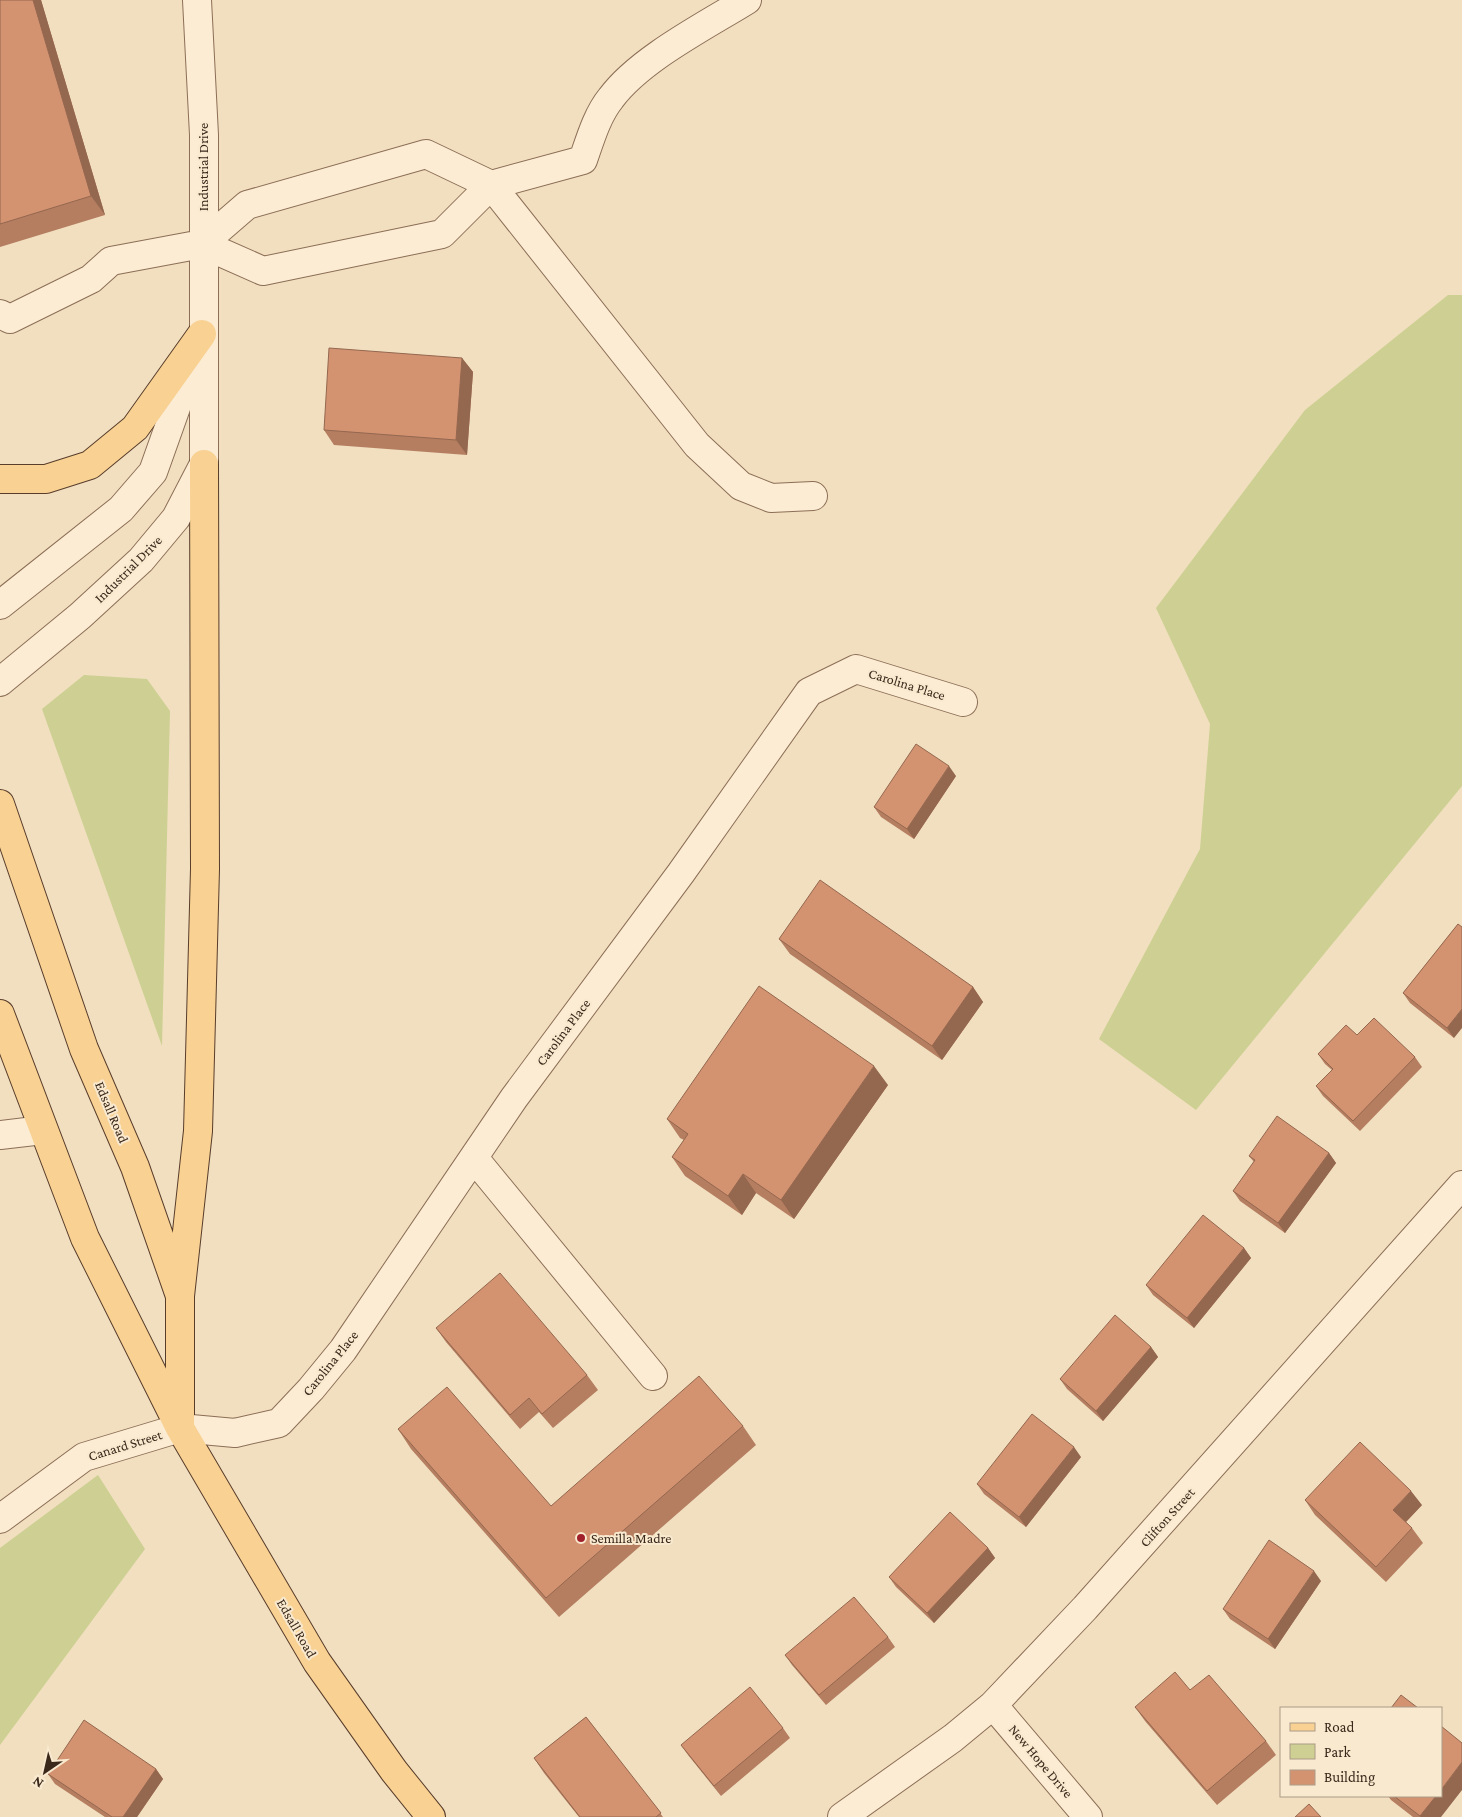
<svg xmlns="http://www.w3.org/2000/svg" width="1462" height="1817" font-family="'Crimson Pro',serif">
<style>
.green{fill:#cdd092}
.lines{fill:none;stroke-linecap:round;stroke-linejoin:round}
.minor-casing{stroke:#8c6e56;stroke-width:30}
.major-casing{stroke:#593d2b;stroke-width:30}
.minor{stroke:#fbecd3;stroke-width:28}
.major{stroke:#f8d193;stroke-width:28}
.wall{fill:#b57e61}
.shaded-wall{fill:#94674f}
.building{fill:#d39371;stroke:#94674f}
.poi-dot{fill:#a0212b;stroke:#f8e9cf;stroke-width:2}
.labels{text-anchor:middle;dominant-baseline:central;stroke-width:4;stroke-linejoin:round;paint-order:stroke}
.street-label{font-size:14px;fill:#3a281b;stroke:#f8e9cf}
.poi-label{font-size:14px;fill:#3a281b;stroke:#f8e9cf;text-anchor:start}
</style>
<rect width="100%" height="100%" fill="#f1dfbf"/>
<path class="green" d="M 1448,295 L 1462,295 L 1462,786 L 1196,1110 L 1099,1039 L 1200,849 L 1210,724 L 1156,608 L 1305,410 Z
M 84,675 L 147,679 L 170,711 L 162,1046 L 42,709 Z
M 98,1475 L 145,1549 L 0,1745 L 0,1548 Z"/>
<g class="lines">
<g class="minor-casing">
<path id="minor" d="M 202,244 L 263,271 L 442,234 L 491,185 L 583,160 C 590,140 597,115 611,98 C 640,59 705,26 747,0
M 0,314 L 10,319 L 91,279 L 111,261 L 202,244 L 247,205 L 426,154 L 491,185 L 697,445 L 741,486 L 771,498 L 813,496
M 0,605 L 121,509 L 153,472 L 195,354
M 0,682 L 80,616 L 141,560 L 176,518 L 204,464 L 204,135 L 197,0
M 0,1135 L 43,1130
M 474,1158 L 653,1376
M 0,1519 L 84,1457 L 180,1428 L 235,1433 L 279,1423 L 311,1389 L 343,1350 L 514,1098 L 681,873 L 809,692 L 856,669 L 963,702
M 993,1705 L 1088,1817
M 842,1817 L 953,1738 L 993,1705 L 1085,1608 L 1462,1185"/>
</g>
<g class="major-casing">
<path id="major" d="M 0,479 L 46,479 L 90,465 L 135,428 L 202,334
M 0,804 L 84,1049 L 135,1167 L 180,1296 L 180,1424
M 0,1014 L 85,1238 L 180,1428 L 317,1662 L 394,1771 L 431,1817
M 180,1296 L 198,1131 L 205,869 L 204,464"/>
</g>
<use href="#minor" class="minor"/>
<use href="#major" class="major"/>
</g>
<path class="wall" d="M 0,0 L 41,0 L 105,215 L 0,247 Z
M 462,358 L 473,372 L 467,455 L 334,445 L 324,430 Z
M 956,776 L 914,839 L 881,817 L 874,807 Z
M 1458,924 L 1454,1038 L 1410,1003 L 1403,993 Z
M 779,939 L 973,987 L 983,1002 L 942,1060 L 790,954 Z
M 1357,1035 L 1415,1057 L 1422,1067 L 1360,1131 L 1323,1096 L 1316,1086 L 1332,1070 L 1325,1064 L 1318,1054 Z
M 888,1085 L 794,1219 L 756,1193 L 742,1215 L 685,1176 L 672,1157 L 684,1140 L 680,1138 L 667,1119 Z
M 1329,1153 L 1336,1163 L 1285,1233 L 1240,1201 L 1233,1191 L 1254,1162 L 1249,1156 Z
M 1244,1248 L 1251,1258 L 1194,1328 L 1153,1295 L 1146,1285 Z
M 436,1328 L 587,1375 L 598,1390 L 553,1428 L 539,1412 L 520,1429 L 446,1342 Z
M 1151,1347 L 1158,1357 L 1103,1421 L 1067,1389 L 1060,1379 Z
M 743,1426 L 756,1445 L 559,1617 L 411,1449 L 398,1429 L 551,1506 Z
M 1081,1457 L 1026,1527 L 984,1494 L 977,1484 Z
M 1305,1500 L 1422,1505 L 1406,1522 L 1412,1528 L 1423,1543 L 1386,1582 L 1315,1515 Z
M 988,1548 L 995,1558 L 934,1623 L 896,1587 L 889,1577 Z
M 1321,1581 L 1275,1649 L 1230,1619 L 1223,1609 Z
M 888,1637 L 895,1647 L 826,1705 L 792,1665 L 785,1655 Z
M 1190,1690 L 1266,1741 L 1276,1755 L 1217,1805 L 1145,1721 L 1135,1707 Z
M 586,1717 L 663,1817 L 579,1817 L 544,1773 L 534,1758 Z
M 783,1728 L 790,1738 L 721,1796 L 688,1755 L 681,1745 Z
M 156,1769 L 163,1779 L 137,1817 L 105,1817 L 55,1784 L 48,1774 Z
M 1388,1796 L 1441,1796 L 1441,1817 L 1413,1817 L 1391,1800 Z"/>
<path class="shaded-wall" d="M 33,0 L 41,0 L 105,215 L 91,196 Z
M 462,358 L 473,372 L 467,455 L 456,440 Z
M 949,766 L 956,776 L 914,839 L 907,829 Z
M 973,987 L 983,1002 L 942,1060 L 932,1046 Z
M 1462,1009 L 1462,1028 L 1454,1038 L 1447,1028 Z
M 874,1066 L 888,1085 L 794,1219 L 781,1200 Z
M 1329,1153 L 1336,1163 L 1285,1233 L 1278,1223 Z
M 743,1174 L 756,1193 L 742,1215 L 728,1196 Z
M 1244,1248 L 1251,1258 L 1194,1328 L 1187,1318 Z
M 1151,1347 L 1158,1357 L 1103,1421 L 1096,1411 Z
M 1074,1447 L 1081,1457 L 1026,1527 L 1019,1517 Z
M 1411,1491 L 1422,1505 L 1403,1525 L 1393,1510 Z
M 988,1548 L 995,1558 L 934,1623 L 927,1613 Z
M 1314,1571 L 1321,1581 L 1275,1649 L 1268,1639 Z
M 1462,1762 L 1462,1790 L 1441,1817 L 1420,1817 L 1420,1816 L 1436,1796 L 1441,1796 L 1441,1790 Z
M 156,1769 L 163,1779 L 137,1817 L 123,1817 Z"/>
<path class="building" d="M 0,0 L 33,0 L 91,196 L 0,224 Z
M 329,348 L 462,358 L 456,440 L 324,430 Z
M 916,744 L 949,766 L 907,829 L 874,807 Z
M 820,880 L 973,987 L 932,1046 L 779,939 Z
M 1458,924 L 1462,927 L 1462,1009 L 1447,1028 L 1403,993 Z
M 759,986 L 874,1066 L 781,1200 L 743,1174 L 728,1196 L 672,1157 L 688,1134 L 667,1119 Z
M 1374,1018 L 1415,1057 L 1353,1121 L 1316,1086 L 1333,1069 L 1318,1054 L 1346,1025 L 1357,1035 Z
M 1277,1116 L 1329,1153 L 1278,1223 L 1233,1191 L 1255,1160 L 1249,1156 Z
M 1203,1215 L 1244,1248 L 1187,1318 L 1146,1285 Z
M 500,1273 L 587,1375 L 542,1414 L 529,1398 L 510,1415 L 436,1328 Z
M 1115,1315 L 1151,1347 L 1096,1411 L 1060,1379 Z
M 699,1376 L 743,1426 L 546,1598 L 398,1429 L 447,1387 L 551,1506 Z
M 1032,1414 L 1074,1447 L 1019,1517 L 977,1484 Z
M 1360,1442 L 1411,1491 L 1393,1510 L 1412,1528 L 1376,1567 L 1305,1500 Z
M 950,1512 L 988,1548 L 927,1613 L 889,1577 Z
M 1269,1540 L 1314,1571 L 1268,1639 L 1223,1609 Z
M 854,1597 L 888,1637 L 819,1695 L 785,1655 Z
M 1175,1672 L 1190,1690 L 1209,1675 L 1266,1741 L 1207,1791 L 1135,1707 Z
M 750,1687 L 783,1728 L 714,1786 L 681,1745 Z
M 1401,1695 L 1418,1708 L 1391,1708 Z
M 586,1717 L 661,1813 L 656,1817 L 580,1817 L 534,1758 Z
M 84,1720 L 156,1769 L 123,1817 L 112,1817 L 48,1774 Z
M 1441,1726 L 1462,1743 L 1462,1762 L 1441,1790 Z
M 1394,1796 L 1436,1796 L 1420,1816 Z
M 1309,1804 L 1321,1817 L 1295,1817 Z"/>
<circle class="poi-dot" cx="581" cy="1538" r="5"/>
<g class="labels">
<g class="street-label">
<text transform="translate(203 167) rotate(-90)">Industrial Drive</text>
<text transform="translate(128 569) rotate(-45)">Industrial Drive</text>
<text transform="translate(907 684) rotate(17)">Carolina Place</text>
<text transform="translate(563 1032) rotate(-53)">Carolina Place</text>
<text transform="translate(112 1112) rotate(67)">Edsall Road</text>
<text transform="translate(330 1363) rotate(-51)">Carolina Place</text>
<text transform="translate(125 1445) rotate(-17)">Canard Street</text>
<text transform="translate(1167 1517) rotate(-48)">Clifton Street</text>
<text transform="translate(297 1628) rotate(60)">Edsall Road</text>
<text transform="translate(1041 1761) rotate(50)">New Hope Drive</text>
</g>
<g class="poi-label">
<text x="591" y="1538">Semilla Madre</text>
</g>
</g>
<rect x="1280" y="1707" width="162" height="90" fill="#f8e9cf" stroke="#ac9c87"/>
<rect x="1290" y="1723" width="25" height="8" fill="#f8d193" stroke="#ac9c87"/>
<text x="1324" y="1732" font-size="15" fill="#3a281b">Road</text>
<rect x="1290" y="1744" width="25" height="15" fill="#cdd092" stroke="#ac9c87"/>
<text x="1324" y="1757" font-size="15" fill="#3a281b">Park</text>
<rect x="1290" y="1770" width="25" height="15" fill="#d39371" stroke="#ac9c87"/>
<text x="1324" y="1782" font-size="15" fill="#3a281b">Building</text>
<g transform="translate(45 1772) rotate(214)" stroke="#f8e9cf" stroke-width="4" paint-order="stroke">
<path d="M0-4L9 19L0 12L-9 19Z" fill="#3a281b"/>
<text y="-8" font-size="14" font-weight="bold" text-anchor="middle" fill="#3a281b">N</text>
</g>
</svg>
